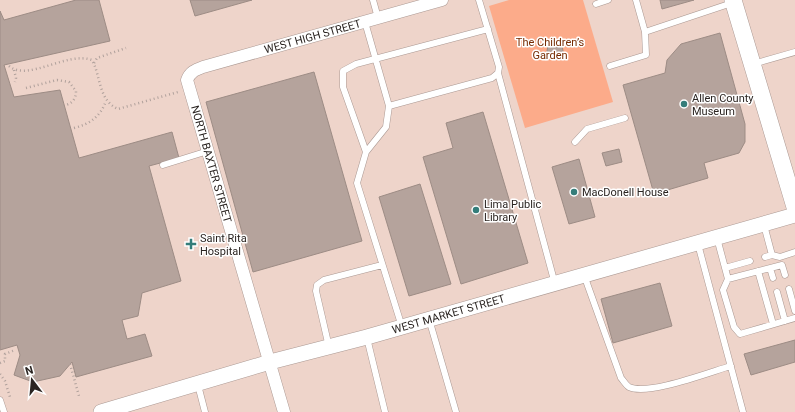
<svg xmlns="http://www.w3.org/2000/svg" width="795" height="412" font-family="Roboto,sans-serif">
<style>
.built{fill:#eed4ca}
.green{fill:#fcab8a}
.building{fill:#b5a39c;stroke:#9d8c85}
.lines{fill:none;stroke-linecap:round;stroke-linejoin:round}
.service-casing{stroke:#ab9993;stroke-width:7}
.minor-casing{stroke:#ab9993;stroke-width:13}
.tertiary-casing{stroke:#ab9993;stroke-width:16}
.secondary-casing{stroke:#ab9993;stroke-width:18}
.path{stroke:#b0a19c;stroke-width:2.5;stroke-dasharray:1 3;stroke-linecap:butt}
.service{stroke:#fff;stroke-width:6}
.minor{stroke:#fff;stroke-width:12}
.tertiary{stroke:#fff;stroke-width:15}
.secondary{stroke:#fff;stroke-width:17}
.poi-dot{fill:#347d7a;stroke:#fff;stroke-width:1.5}
.labels{text-anchor:middle;dominant-baseline:central;stroke-width:3;stroke-linejoin:round;paint-order:stroke}
.street-label{font-size:11px;fill:#2a2421;stroke:#fff}
.park-label{font-size:11px;fill:#762b02;stroke:#fff}
.poi-label{font-size:11px;fill:#2a2421;stroke:#fff;text-anchor:start}
</style>
<rect width="100%" height="100%" fill="#f4e1da"/>
<path class="built" d="M 0,0 L 795,0 L 795,412 L 0,412 Z"/>
<path class="green" d="M 509,0 L 583,0 L 613,102 L 525,128 L 489,6 Z"/>
<path class="building" d="M 76,0 L 99,0 L 110,41 L 4,65 L 14,97 L 60,90 L 79,158 L 172,132 L 179,158 L 149,166 L 181,281 L 142,293 L 138,316 L 122,320 L 127,339 L 145,334 L 152,356 L 76,377 L 72,362 L 60,376 L 33,382 L 14,375 L 20,355 L 17,345 L 0,350 L 0,11 L 4,20 Z
M 190,0 L 252,0 L 195,16 Z
M 660,0 L 694,0 L 662,9 Z
M 720,33 L 745,124 L 745,142 L 739,153 L 704,163 L 708,178 L 654,194 L 623,85 L 665,73 L 667,60 L 681,44 Z
M547 51a8 8 0 1 1 16 0a8 8 0 1 1-16 0Z
M 314,72 L 362,241 L 253,272 L 206,102 Z
M 483,112 L 528,263 L 461,284 L 423,157 L 453,148 L 446,123 Z
M 619,149 L 622,162 L 606,166 L 602,153 Z
M 579,159 L 595,217 L 569,224 L 552,167 Z
M 420,184 L 451,284 L 409,296 L 379,197 Z
M 660,283 L 672,326 L 613,343 L 601,299 Z
M 795,340 L 795,362 L 751,375 L 744,354 Z"/>
<g class="lines">
<g class="service-casing">
<path id="service" d="M 373,0 L 378,18
M 636,0 L 645,32
M 596,4 L 608,0
M 365,22 L 389,106 L 386,127 L 366,152 L 357,183 L 402,327
M 753,64 L 795,52
M 610,66 L 646,55 L 645,32 L 732,3
M 498,73 L 555,284
M 389,106 L 492,78 L 498,73 L 499,67 L 479,0
M 575,142 L 587,129 L 625,118
M 366,152 L 343,87 L 343,71 L 356,64 L 488,29
M 163,165 L 208,151
M 764,225 L 772,255 L 765,257
M 717,238 L 728,279 L 782,265 L 785,275
M 698,244 L 743,412
M 772,255 L 780,257 L 795,252
M 725,268 L 750,261
M 770,268 L 773,278
M 758,271 L 773,324
M 584,275 L 621,378 C 623,380 626,385 629,387 C 648,396 710,372 731,366
M 728,279 L 723,290 L 734,327 L 740,334 L 795,318
M 789,289 L 795,311
M 777,292 L 785,321
M 429,319 L 456,412
M 367,338 L 385,412
M 329,347 L 316,291 L 317,285 L 324,280 L 382,265
M 198,385 L 205,412
M 0,400 L 4,412"/>
</g>
<g class="minor-casing">
<g id="minor">
<path id="s1" d="M 284,412 L 187,80 C 190,72 195,70 203,67 L 442,0"/>
</g>
</g>
<g class="tertiary-casing">
<g id="tertiary">
<path id="s2" d="M 101,412 L 270,362 L 367,337 L 795,215"/>
</g>
</g>
<g class="secondary-casing">
<path id="secondary" d="M 733,0 L 795,207"/>
</g>
<path class="path" d="M 94,63 L 97,58 L 126,48
M 9,66 C 28,82 67,51 92,60 C 101,76 98,100 118,109 L 178,92
M 14,70 L 16,78 L 15,82
M 26,88 L 57,80 L 69,82 L 76,91 C 76,98 73,103 66,105
M 74,128 C 90,124 100,117 106,101
M 0,363 L 5,361 L 5,354 L 15,350
M 70,364 L 79,396
M 0,374 L 5,381 L 10,397"/>
<use href="#service" class="service"/>
<use href="#minor" class="minor"/>
<use href="#tertiary" class="tertiary"/>
<use href="#secondary" class="secondary"/>
</g>
<g class="poi-dot">
<circle cx="684" cy="104" r="4"/>
<circle cx="574" cy="192" r="4"/>
<circle cx="476" cy="210" r="4"/>
<path d="M189 238h4v4h4v4h-4v4h-4v-4h-4v-4h4z"/>
</g>
<g class="labels">
<g class="street-label">
<text stroke="none"><textPath href="#s1" startOffset="481">WEST HIGH STREET</textPath></text>
<text transform="translate(211 164) rotate(74)">NORTH BAXTER STREET</text>
<text stroke="none"><textPath href="#s2" startOffset="361">WEST MARKET STREET</textPath></text>
</g>
<g class="park-label">
<text x="550" y="42">The Children’s<tspan x="550" dy="13">Garden</tspan></text>
</g>
<g class="poi-label">
<text x="692" y="98">Allen County<tspan x="692" dy="13">Museum</tspan></text>
<text x="582" y="192">MacDonell House</text>
<text x="484" y="204">Lima Public<tspan x="484" dy="13">Library</tspan></text>
<text x="200" y="238">Saint Rita<tspan x="200" dy="13">Hospital</tspan></text>
</g>
</g>
<g transform="translate(32 380) rotate(344)" stroke="#ffffff" stroke-width="3" paint-order="stroke">
<path d="M0-3L7 15L0 10L-7 15Z" fill="#2a2421"/>
<text y="-6" font-size="11" font-weight="bold" text-anchor="middle" fill="#2a2421">N</text>
</g>
</svg>
